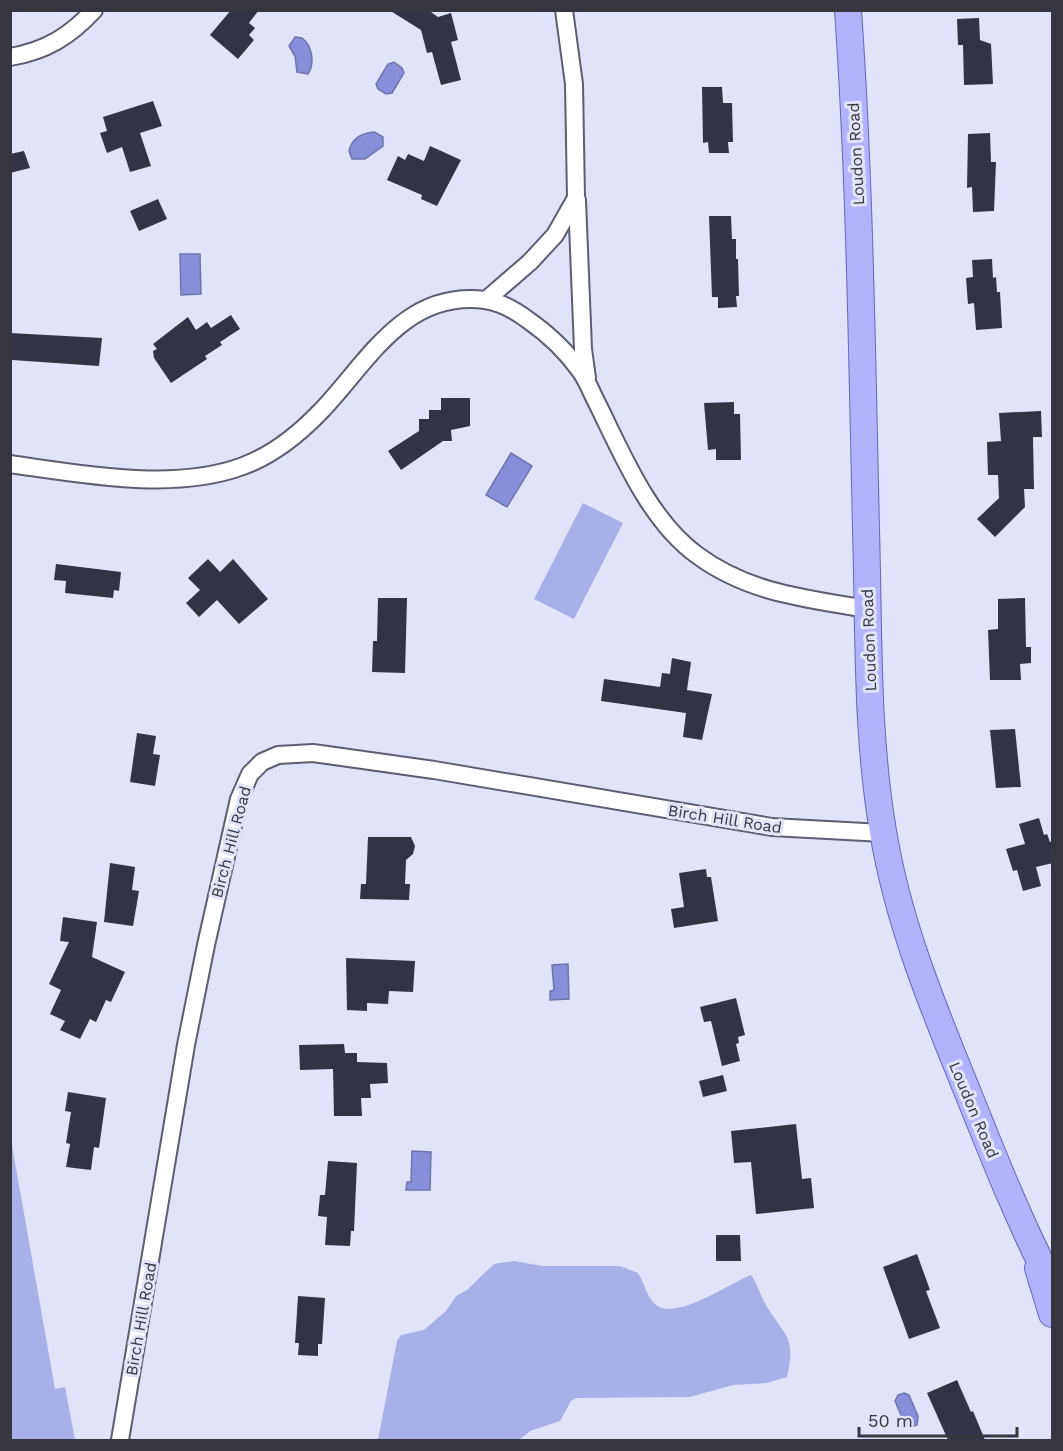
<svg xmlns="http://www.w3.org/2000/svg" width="1063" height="1451" font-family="'Work Sans',sans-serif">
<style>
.green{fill:#a9afe7}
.water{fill:#898eda;stroke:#7074ac;stroke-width:1.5}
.building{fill:#323446}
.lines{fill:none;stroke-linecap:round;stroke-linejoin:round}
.street-casing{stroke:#5c5e72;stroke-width:20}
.primary-casing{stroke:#6566b9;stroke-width:28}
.street{stroke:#fff;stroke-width:16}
.primary{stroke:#b2b3fc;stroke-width:26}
.labels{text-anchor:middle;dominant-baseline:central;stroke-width:6;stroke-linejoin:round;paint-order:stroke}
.street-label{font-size:16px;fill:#35363f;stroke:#e0e3fa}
</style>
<rect width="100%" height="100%" fill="#e0e3fa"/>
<path class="green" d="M 583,503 L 623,523 L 574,619 L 534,599 Z
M 11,1140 L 55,1389 L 65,1387 L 75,1440 L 11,1440 Z
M 514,1261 L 542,1266 L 620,1266 L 638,1273 C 644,1282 646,1294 653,1302 C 672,1325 729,1283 751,1275 C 758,1285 760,1295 766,1305 C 786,1338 796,1336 787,1377 L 767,1383 L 733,1385 L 690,1397 L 576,1398 L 571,1401 L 560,1421 L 530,1431 L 519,1440 L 378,1440 L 397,1341 L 401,1335 L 424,1330 L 446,1311 L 456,1296 L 467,1290 L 494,1264 Z"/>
<path class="water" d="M 295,37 L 302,38 C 314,47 314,65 308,74 L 297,72 L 295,56 L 289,46 Z
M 394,62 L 402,68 L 404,73 L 392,93 L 386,94 L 378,89 L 376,84 L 388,64 Z
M 374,132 L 383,137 L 383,146 L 365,159 L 352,159 L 349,151 C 352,138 362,133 374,132 Z
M 180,254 L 200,254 L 201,294 L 181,295 Z
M 511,453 L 532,466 L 507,507 L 486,495 Z
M 568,964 L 569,999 L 550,1000 L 550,991 L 554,990 L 552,965 Z
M 412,1151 L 431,1152 L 430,1190 L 406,1190 L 407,1182 L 411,1182 Z
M 904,1393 L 909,1395 L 918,1416 L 917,1425 L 911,1427 L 904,1422 L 895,1401 L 898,1395 Z"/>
<path class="building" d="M 231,10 L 259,10 L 249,23 L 255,28 L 249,35 L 254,40 L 238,59 L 210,35 Z
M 389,10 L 428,10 L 438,17 L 451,13 L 458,40 L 451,42 L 461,80 L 441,85 L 432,52 L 427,53 L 421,30 Z
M 979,18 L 980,40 L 991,44 L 993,84 L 964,85 L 963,45 L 958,45 L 957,19 Z
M 702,87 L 722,87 L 723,103 L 732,103 L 733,142 L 728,142 L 729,153 L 709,153 L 708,142 L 703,143 Z
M 153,101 L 162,126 L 140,133 L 151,166 L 130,172 L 122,147 L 107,153 L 100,133 L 107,131 L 103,117 Z
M 990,133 L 991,162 L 996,162 L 994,211 L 973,212 L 972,187 L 967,188 L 968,134 Z
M 430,146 L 461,160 L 437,206 L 421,199 L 422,195 L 387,180 L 398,156 L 405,160 L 408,154 L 424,161 Z
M 24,151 L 30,168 L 10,173 L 10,154 Z
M 158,199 L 167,219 L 139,231 L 130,211 Z
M 709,216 L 731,216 L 732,239 L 736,239 L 736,259 L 738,259 L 739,296 L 736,296 L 737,307 L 718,308 L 718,297 L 712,297 Z
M 992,259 L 993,278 L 996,277 L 997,292 L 1000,292 L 1002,328 L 976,330 L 974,303 L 968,304 L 966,278 L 973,277 L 972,260 Z
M 231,315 L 240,329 L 220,342 L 222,345 L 205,356 L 207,359 L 171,383 L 154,358 L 153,351 L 157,349 L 153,344 L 188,317 L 196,330 L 207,322 L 211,328 Z
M 10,333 L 102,338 L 99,366 L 12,360 Z
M 441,398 L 470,398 L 470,426 L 451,430 L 452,441 L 443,441 L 401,470 L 388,451 L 419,431 L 419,419 L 429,419 L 429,410 L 441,410 Z
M 734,402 L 734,414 L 740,414 L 741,460 L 716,460 L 716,449 L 708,450 L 704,403 Z
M 1041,411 L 1042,437 L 1033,437 L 1034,489 L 1024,489 L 1025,507 L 995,537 L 977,519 L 999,498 L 998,475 L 988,475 L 987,442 L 1001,441 L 999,413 Z
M 208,559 L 220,572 L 233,559 L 268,599 L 239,624 L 217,600 L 199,617 L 186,603 L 200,590 L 188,578 Z
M 56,564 L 121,572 L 119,591 L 114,590 L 113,598 L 65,593 L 66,581 L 54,580 Z
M 378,598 L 407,598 L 405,673 L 372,672 L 373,641 L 377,641 Z
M 1025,598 L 1026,647 L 1031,647 L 1031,663 L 1020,664 L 1021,680 L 990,680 L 988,630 L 998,629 L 998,599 Z
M 672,658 L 691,662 L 687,690 L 712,694 L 702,740 L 683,737 L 686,713 L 601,701 L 604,679 L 660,687 L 662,673 L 670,674 Z
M 1015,729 L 1021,787 L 996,788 L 990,730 Z
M 137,733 L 156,736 L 153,754 L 160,755 L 155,786 L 130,782 Z
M 1039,818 L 1044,835 L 1047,834 L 1050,842 L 1053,841 L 1053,863 L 1036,867 L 1041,886 L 1023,891 L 1017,870 L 1013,871 L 1006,849 L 1025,844 L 1019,824 Z
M 368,837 L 411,837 L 415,846 L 413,854 L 406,860 L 405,884 L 410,884 L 409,900 L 360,899 L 361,884 L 366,884 Z
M 110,863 L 135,867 L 132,890 L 139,891 L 133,926 L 104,922 Z
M 706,869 L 707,877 L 711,877 L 718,921 L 674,928 L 671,909 L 684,907 L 679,873 Z
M 63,917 L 97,922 L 92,957 L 125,972 L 111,1002 L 106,1000 L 96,1022 L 90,1019 L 80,1039 L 60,1030 L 65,1021 L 50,1014 L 61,990 L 49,984 L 69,942 L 60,941 Z
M 346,958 L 415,961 L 413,992 L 389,991 L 388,1004 L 367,1003 L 367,1011 L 347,1010 Z
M 736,998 L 745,1035 L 738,1037 L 739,1043 L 736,1044 L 740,1061 L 722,1066 L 711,1021 L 704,1022 L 700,1007 Z
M 344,1044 L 345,1053 L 357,1053 L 357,1062 L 387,1063 L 388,1083 L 370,1084 L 371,1098 L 361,1098 L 362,1116 L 334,1116 L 333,1069 L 300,1070 L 299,1045 Z
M 723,1075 L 727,1091 L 703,1097 L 699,1081 Z
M 68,1092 L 106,1098 L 99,1148 L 94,1147 L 91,1170 L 66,1167 L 70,1144 L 66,1143 L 71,1112 L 65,1111 Z
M 796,1124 L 802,1179 L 811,1178 L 814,1208 L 756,1214 L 751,1162 L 734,1163 L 731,1131 Z
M 328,1161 L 357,1163 L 354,1231 L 351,1231 L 350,1246 L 325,1245 L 327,1217 L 318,1216 L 320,1195 L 325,1195 Z
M 716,1235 L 740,1235 L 741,1261 L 716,1261 Z
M 917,1254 L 930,1290 L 926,1291 L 940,1328 L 909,1339 L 883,1267 Z
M 298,1296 L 325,1298 L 322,1344 L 318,1344 L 318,1356 L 298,1355 L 299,1343 L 295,1343 Z
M 957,1380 L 971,1412 L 973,1411 L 985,1440 L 948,1440 L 927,1393 Z"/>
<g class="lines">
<g class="street-casing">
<path id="street" d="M 10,57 C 46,51 70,36 94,10
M 577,200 L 583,349 L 587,378
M 486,300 L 530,262 L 555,235 L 576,198 L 574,84 L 564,10
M 10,464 C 82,474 174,492 243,466 C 273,455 299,434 321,411 C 368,362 404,290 485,300 C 501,302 516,311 528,320 C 548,334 567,352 581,372 C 588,382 592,394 598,405 C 623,456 650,521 697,555 C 748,593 807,599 868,609
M 120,1440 L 186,1045 L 206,945 L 239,799 L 250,774 L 262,762 L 278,755 L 313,753 L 434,770 L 772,827 L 883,833"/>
</g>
<g class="primary-casing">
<path id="primary" d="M 848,10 C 860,183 862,356 866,529 C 869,629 866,732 883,831 C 898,923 933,1007 968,1093 C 994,1158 1020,1223 1052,1285
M 1038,1268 L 1052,1314"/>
</g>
<use href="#street" class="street"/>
<use href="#primary" class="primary"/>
</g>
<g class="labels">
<g class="street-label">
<text transform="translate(856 154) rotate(-93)">Loudon Road</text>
<text transform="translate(869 640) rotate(-92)">Loudon Road</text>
<text transform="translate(725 819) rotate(9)">Birch Hill Road</text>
<text transform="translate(231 842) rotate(-75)">Birch Hill Road</text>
<text transform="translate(974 1110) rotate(67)">Loudon Road</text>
<text transform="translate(141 1319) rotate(-80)">Birch Hill Road</text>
</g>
</g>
<rect width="1063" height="1451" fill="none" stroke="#35363f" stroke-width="24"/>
<path d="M859 1427v9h158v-9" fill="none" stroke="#35363f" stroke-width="3"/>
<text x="868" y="1427" font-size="18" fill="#35363f" stroke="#e0e3fa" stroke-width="4.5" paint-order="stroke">50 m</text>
</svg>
